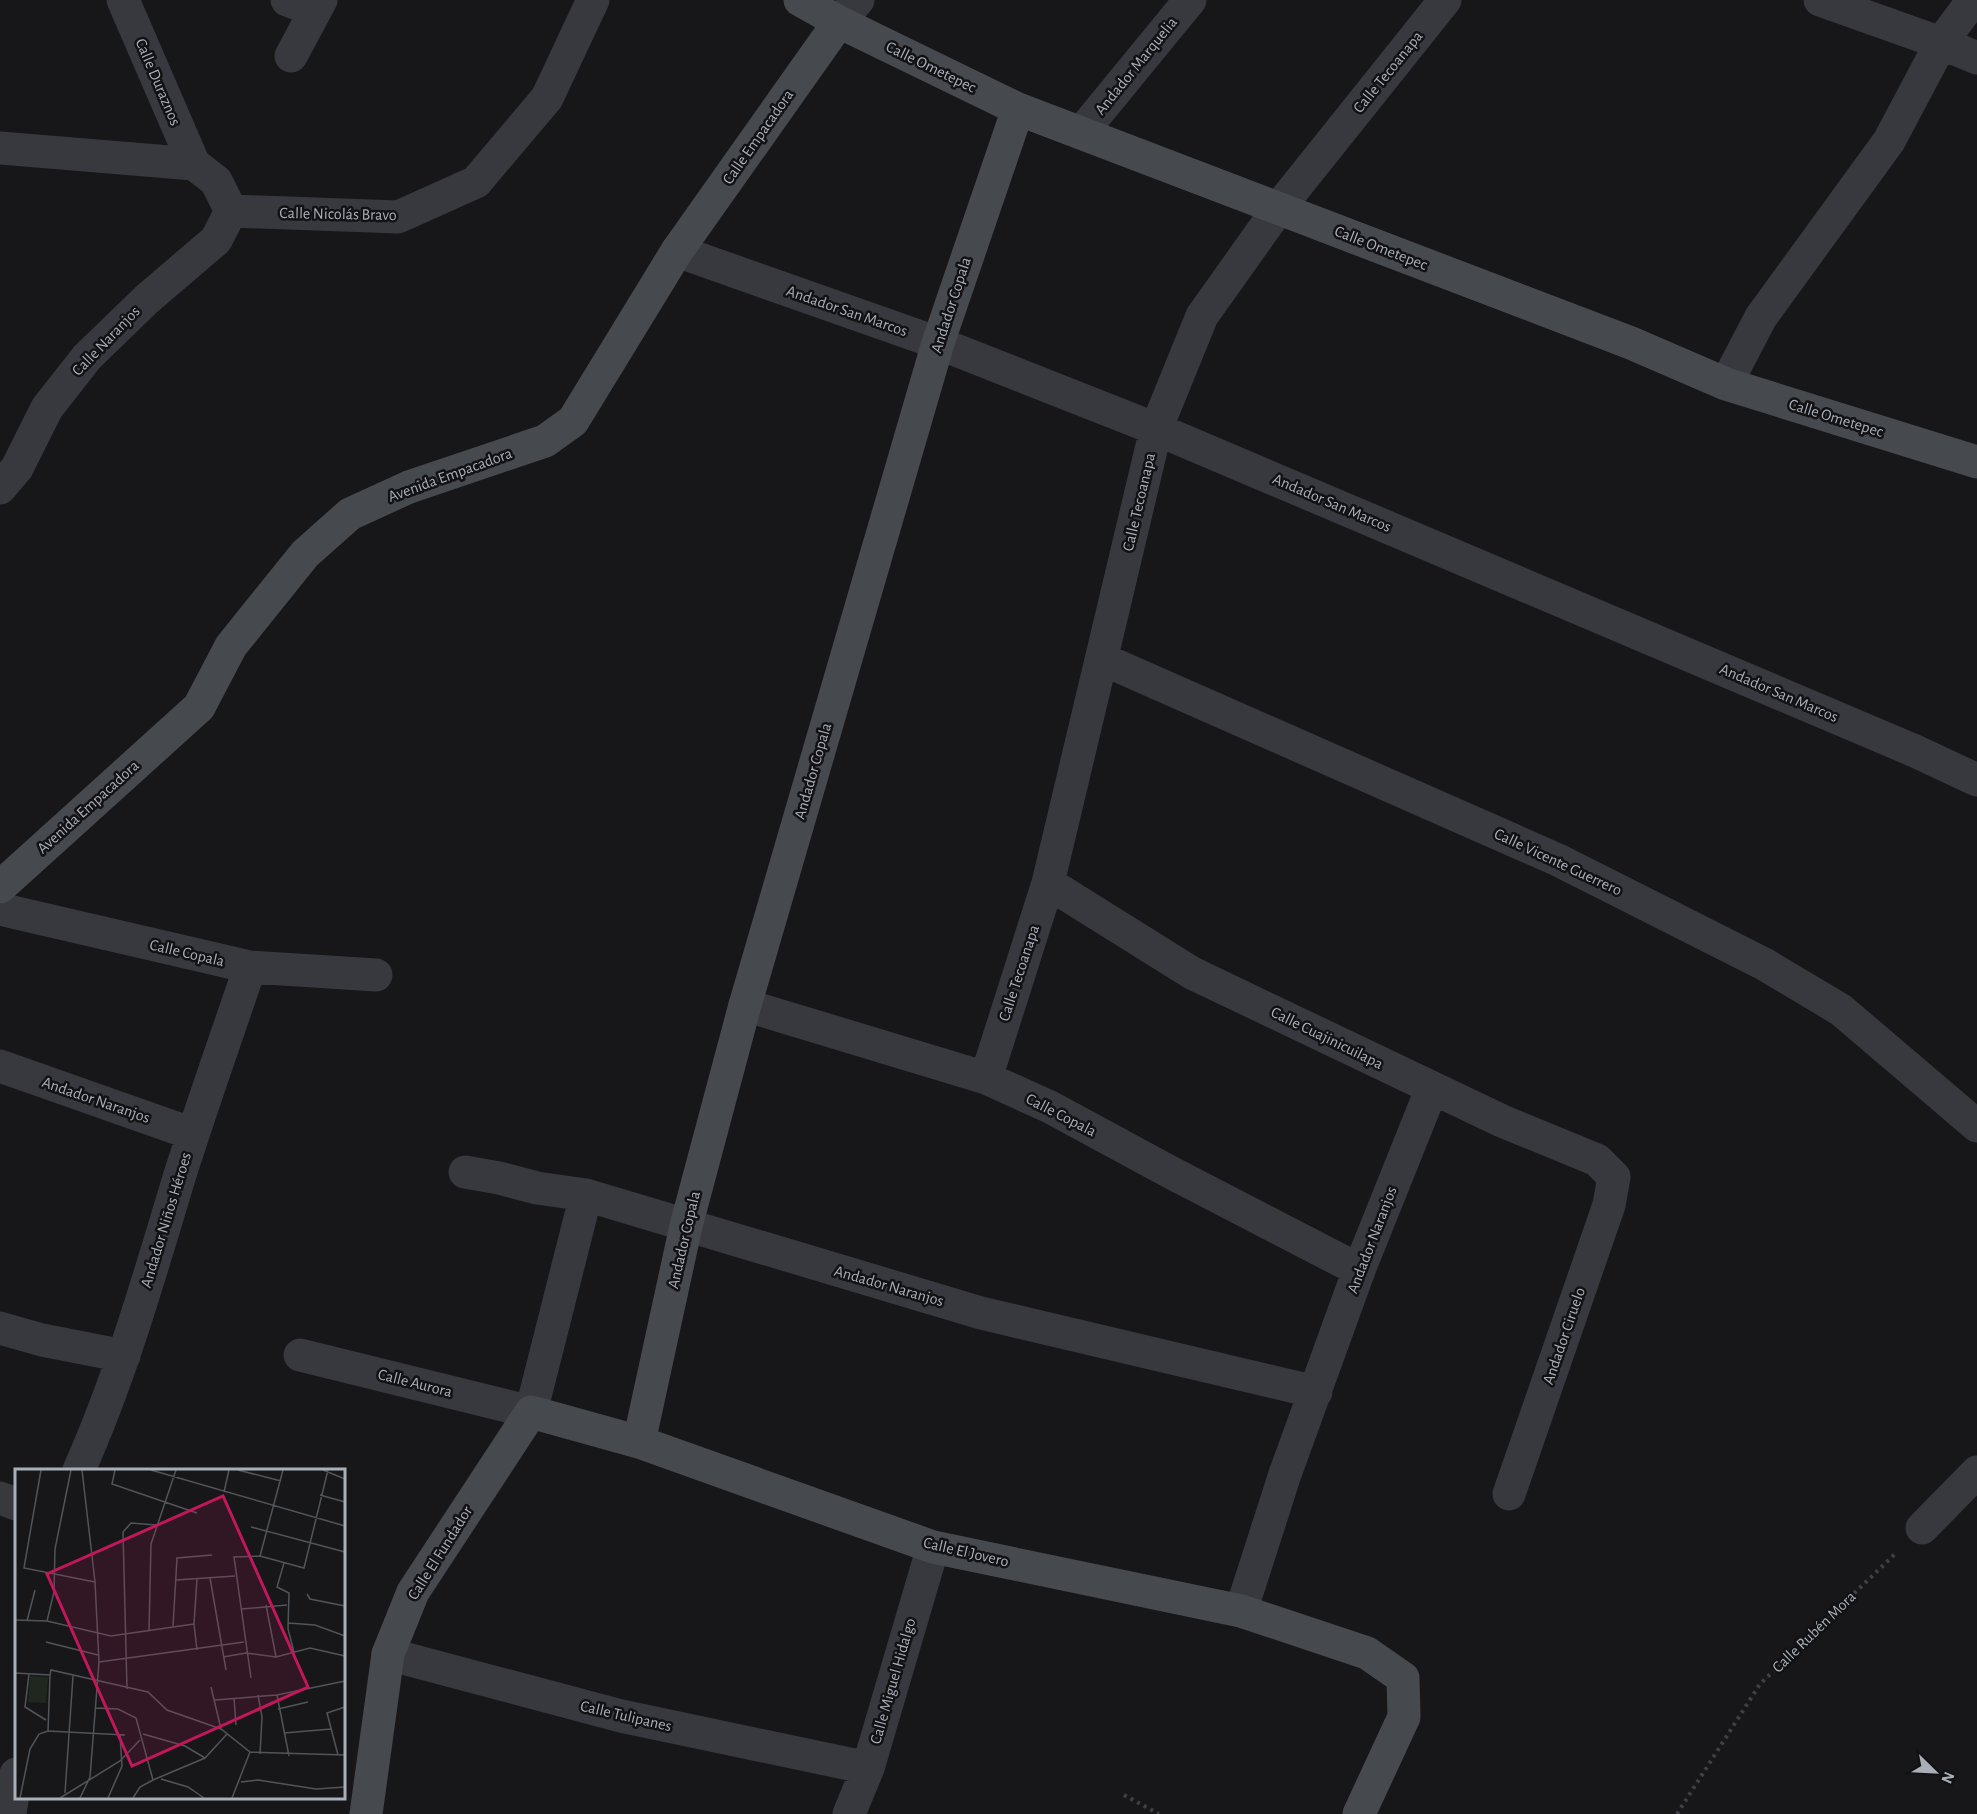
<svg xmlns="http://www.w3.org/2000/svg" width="1977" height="1814" font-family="'Alegreya Sans',sans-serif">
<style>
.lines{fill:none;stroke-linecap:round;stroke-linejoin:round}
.path{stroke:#3e4045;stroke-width:4;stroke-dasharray:3 4.5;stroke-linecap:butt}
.street{stroke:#38393e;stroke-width:33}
.secondary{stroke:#46494e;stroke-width:33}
.labels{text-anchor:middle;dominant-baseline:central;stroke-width:5;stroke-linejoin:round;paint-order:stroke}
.street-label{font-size:16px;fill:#a9afb8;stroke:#121214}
.inset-road{fill:none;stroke:#515459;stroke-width:1.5}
.view{fill:#c2185b;fill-opacity:0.15;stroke:#c2185b;stroke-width:3}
.inset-edge{fill:none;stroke:#a9afb8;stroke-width:3}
</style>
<rect width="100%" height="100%" fill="#171719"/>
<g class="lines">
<path class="path" d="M 1124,1795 L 1159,1814
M 1677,1814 L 1760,1684 L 1895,1554"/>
<path class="street" d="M 123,0 L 194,164
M 287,0 L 315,11
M 1820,0 L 1941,43 L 1977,58
M 839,22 L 858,0
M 291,56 L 321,0
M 1081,133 L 1190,0
M 0,148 L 194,164 L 216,181 L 231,211
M 231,211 L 398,217 L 476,182 L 547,98 L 593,0
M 677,251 L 938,343 L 1156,429 L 1915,751 L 1977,780
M 1726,384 L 1761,317 L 1889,141 L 1941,43 L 1973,0
M 0,488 L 17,468 L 47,408 L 87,357 L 147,299 L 216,240 L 231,211
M 1102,659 L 1558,860 L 1764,964 L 1841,1010 L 1977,1126
M 1048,883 L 1192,973 L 1502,1121 L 1597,1160 L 1614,1177 L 1609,1205 L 1509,1494
M 0,909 L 250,967 L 376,975
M 745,1005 L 986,1078 L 1050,1107 L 1170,1172 L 1359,1270
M 0,1066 L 193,1134
M 986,1078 L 1048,883 L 1156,429 L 1202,316 L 1278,209 L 1445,0
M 465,1172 L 499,1178 L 537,1188 L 586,1195 L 981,1313 L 1316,1392
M 0,1328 L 42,1340 L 124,1356
M 300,1355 L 531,1412 L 586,1195
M 79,1470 C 121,1376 149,1277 179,1178 C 201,1108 226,1038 250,967
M 0,1498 L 16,1504
M 1922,1528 L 1977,1472
M 1241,1611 L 1285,1474 L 1359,1270 L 1432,1088
M 388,1654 L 621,1716 L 868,1768
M 10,1814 L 16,1774
M 849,1814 L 868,1768 L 933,1547"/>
<path class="secondary" d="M 800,0 L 839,22 L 1018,109 L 1631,343 L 1726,384 L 1977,462
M 0,887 L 199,707 L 231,646 L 305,554 L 350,514 L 409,487 L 545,441 L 573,421 L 677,251 L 839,22
M 639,1442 L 686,1226 L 745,1005 L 938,343 L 1018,109
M 366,1814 L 388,1654 L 413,1592 L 531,1412 L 639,1442 L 933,1547 L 1241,1611 L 1367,1653 L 1403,1678 L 1404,1717 L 1359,1814"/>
</g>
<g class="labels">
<g class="street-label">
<text transform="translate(1136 66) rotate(-51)">Andador Marquelia</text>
<text transform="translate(931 67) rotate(26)">Calle Ometepec</text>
<text transform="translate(1388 72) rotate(-51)">Calle Tecoanapa</text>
<text transform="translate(158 82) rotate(67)">Calle Duraznos</text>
<text transform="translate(758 137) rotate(-55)">Calle Empacadora</text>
<text transform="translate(338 214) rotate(1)">Calle Nicolás Bravo</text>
<text transform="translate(1381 248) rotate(21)">Calle Ometepec</text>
<text transform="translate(951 305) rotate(-72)">Andador Copala</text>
<text transform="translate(847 311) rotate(19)">Andador San Marcos</text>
<text transform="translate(106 341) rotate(-46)">Calle Naranjos</text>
<text transform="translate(1836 418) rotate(17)">Calle Ometepec</text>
<text transform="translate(450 475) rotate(-20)">Avenida Empacadora</text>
<text transform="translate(1139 502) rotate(-77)">Calle Tecoanapa</text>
<text transform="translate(1332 503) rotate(23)">Andador San Marcos</text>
<text transform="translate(1779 693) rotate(23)">Andador San Marcos</text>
<text transform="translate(813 771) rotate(-74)">Andador Copala</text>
<text transform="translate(88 807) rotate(-42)">Avenida Empacadora</text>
<text transform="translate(1558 862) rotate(25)">Calle Vicente Guerrero</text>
<text transform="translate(187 953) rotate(13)">Calle Copala</text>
<text transform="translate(1019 973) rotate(-72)">Calle Tecoanapa</text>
<text transform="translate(1327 1038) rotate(26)">Calle Cuajinicuilapa</text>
<text transform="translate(96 1100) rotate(19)">Andador Naranjos</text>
<text transform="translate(1061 1115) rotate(27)">Calle Copala</text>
<text transform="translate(166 1220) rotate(-73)">Andador Niños Héroes</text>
<text transform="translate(684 1240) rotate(-77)">Andador Copala</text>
<text transform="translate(1372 1240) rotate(-69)">Andador Naranjos</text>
<text transform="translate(889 1286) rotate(16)">Andador Naranjos</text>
<text transform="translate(1564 1336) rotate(-71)">Andador Ciruelo</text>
<text transform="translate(415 1383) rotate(14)">Calle Aurora</text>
<text transform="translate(966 1552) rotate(13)">Calle El Jovero</text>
<text transform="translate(440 1553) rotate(-58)">Calle El Fundador</text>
<text transform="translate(1814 1632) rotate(-44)">Calle Rubén Mora</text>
<text transform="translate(893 1681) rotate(-74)">Calle Miguel Hidalgo</text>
<text transform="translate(626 1716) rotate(13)">Calle Tulipanes</text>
</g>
</g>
<g transform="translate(15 1469)">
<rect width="330" height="330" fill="#171719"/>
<path d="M 15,207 L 33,208 L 31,234 L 13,233 Z" fill="#1f271f"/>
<path class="inset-road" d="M 26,1 L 9,99 L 80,113M 100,1 L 97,15 L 182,44M 136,1 L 330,57M 223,1 L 266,12M 308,1 L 330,10M 209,23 L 214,1M 305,26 L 330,33M 236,58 L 330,83M 245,87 L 268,1M 269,94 L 262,118 L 274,124 L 273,160 L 279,183M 195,109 L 211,201M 182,110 L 179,155 L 182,181M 161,111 L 220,107M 292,125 L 295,130 L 330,137M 251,136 L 261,188M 227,140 L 272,136M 0,151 L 32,152 L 96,167 L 179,155M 12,152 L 20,121M 32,152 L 39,123 L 40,80 L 56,1M 273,154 L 300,156 L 330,167M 158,157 L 162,89 L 197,86M 134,161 L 136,75 L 161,1M 31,173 L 83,186M 208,188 L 231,184 L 261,188 L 295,179 L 330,187M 84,193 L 229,173M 0,204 L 35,206M 14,205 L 10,238 L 31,251M 35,206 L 36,201 L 133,223 L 152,241 L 206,260 L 235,283 L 330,286M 236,209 L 219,88 L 245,87 L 289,99 L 313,1M 196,218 L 206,260M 112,220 L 108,63 L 116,54 L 141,56M 243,226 L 247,248 L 245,285M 262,226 L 274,287M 219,229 L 221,256M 200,231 L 262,226 L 330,212M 81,239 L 103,240 L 121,249 L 138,311M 263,240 L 293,233M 33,262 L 35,206M 269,264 L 316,260M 128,265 L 170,277 L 190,289M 323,286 L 312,244 L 330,238M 146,310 L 173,318 L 189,329M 226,313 L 243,311 L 301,320 L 330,318M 50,324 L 58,207M 5,329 L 15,280 L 24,265 L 33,262 L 110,266M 45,329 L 105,292 L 125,271M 65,329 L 75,308 L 84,193 L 80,113 L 67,1M 93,329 L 107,297 L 105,266M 118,329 L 125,318 L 138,311 L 190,289 L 212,265M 217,329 L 235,283"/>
<path class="view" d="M 208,27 L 293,218 L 117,297 L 32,105 Z"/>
<rect width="330" height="330" class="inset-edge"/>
</g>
<g transform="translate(1935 1772) rotate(114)" stroke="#121214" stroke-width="4.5" paint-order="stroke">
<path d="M0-4.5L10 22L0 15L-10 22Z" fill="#a9afb8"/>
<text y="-9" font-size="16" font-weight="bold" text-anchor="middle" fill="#a9afb8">N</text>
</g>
</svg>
